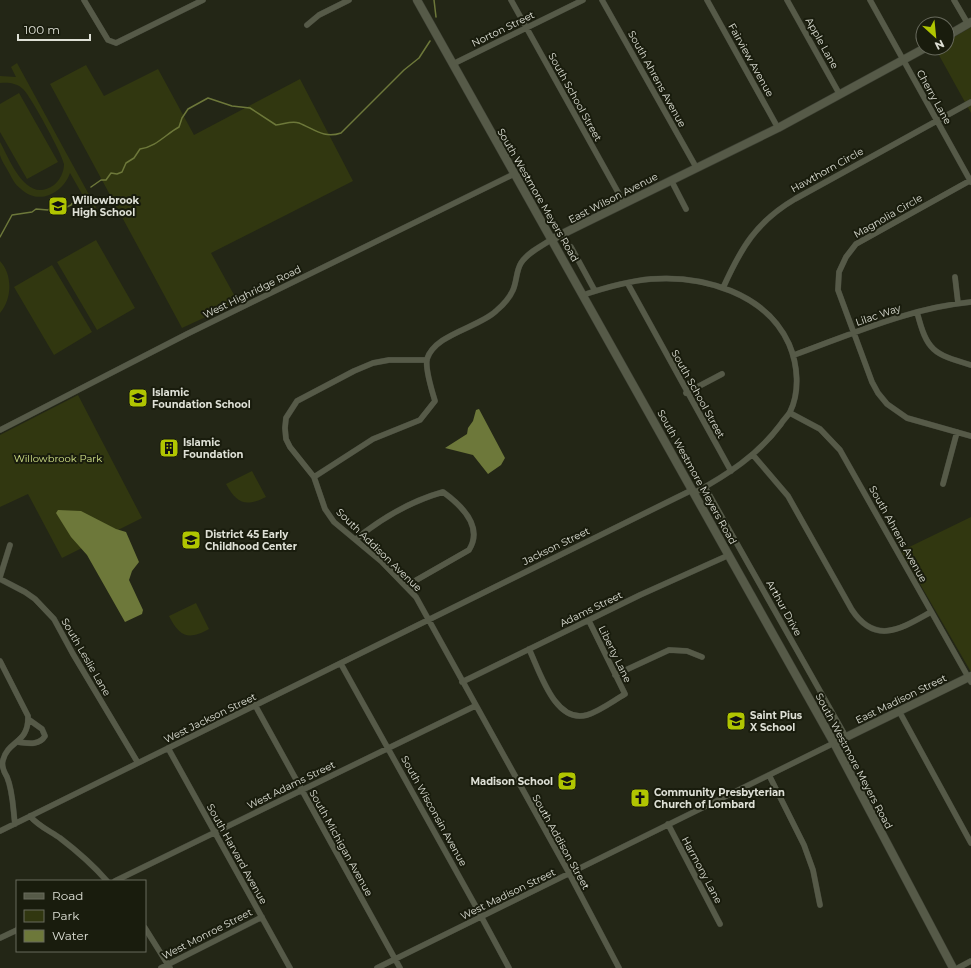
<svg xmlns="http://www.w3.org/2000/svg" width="971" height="968" font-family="Montserrat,sans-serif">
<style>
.green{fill:#313710}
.water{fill:#6d783a}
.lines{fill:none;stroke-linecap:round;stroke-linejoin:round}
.stream{stroke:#6d783a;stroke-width:1.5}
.street-casing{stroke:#3e4135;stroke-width:6}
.secondary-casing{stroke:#3e4135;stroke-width:9}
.street{stroke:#565a48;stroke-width:5.5}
.secondary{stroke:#565a48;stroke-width:8}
.labels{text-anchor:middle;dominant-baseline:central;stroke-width:4;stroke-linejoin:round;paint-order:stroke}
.street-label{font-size:10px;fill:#dee0d6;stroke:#191c0d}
.poi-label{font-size:10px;font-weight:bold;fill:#dee0d6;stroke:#191c0d;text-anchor:start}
.park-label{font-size:10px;fill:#d2e288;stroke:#191c0d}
</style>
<rect width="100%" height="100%" fill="#232616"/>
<path class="green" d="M 971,27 L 971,113 L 935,48 L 947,48 L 947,41 Z
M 17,63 L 99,213 L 94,215 L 70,173 C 63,193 39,206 21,189 C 15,185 12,178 8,171 C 6,167 1,160 0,155 C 0,151 0,146 0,142 C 10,160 26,205 54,185 C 60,180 64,172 64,164 C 63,155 30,95 23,89 C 17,83 8,82 0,83 L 0,76 L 16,77 L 11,67 Z
M 86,65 L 104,96 L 158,69 L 194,135 L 300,79 L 353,181 L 211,253 L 238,302 L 182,328 L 50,84 Z
M 19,93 L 58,162 L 27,179 L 0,132 L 0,104 Z
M 96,240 L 135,308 L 97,330 L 57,262 Z
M 0,261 C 13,275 12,299 0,313 Z
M 52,265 L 92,332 L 54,355 L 14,287 Z
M 78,395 L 142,518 L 62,558 L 28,494 L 0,507 L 0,435 Z
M 252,471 L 266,497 C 246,507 237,504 226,484 Z
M 971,517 L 971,672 L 901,551 Z
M 196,603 L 209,629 C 188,641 179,636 169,616 Z"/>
<path class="water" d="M 479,409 L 505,458 L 501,465 L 488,474 L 473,455 L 445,448 L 467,434 L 468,428 L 473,421 L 476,410 Z
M 58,510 L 81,511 L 116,529 L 126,532 L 139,562 L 132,571 L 129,580 L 143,610 L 142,614 L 125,622 L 87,555 L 71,537 L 56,513 Z"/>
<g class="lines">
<path class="stream" d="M 434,0 L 436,17
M 91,187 L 101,180 L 106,180 L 111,173 L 117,174 L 122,172 L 126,163 L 134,158 L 140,149 C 156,147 166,134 179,127 L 182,118 L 188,109 L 208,98 L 232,106 L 250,108 L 276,125 C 283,125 291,120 299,123 C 314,129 324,139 341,133 L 404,70 L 419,58 L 430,41
M 0,237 L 12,215 L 32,212 L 36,209 L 48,210 L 54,205 L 65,208 L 71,205 L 78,196"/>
<g class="street-casing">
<path id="street" d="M 84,0 L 108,40 L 116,43 L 203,0
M 511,0 L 624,203
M 602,0 L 696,167
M 707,0 L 778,128
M 787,0 L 840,95
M 870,0 L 971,182
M 954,0 L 968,24
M 307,25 L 319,15 L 349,0
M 453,64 L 583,0
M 671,180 L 686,209
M 971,180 L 856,244 L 846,257 L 839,272 L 838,290 L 872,382 L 878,393 L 887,404 L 907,418 L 971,436
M 571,247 L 595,291
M 955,277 L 958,303
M 628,284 L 731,471
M 723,288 C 741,248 756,222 795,199 L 971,102
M 583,295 C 604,288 628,281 651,279 C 703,275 766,293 789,344 C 798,365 800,392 790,412 C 788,416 783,420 781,424 C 758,455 727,475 694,493
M 917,312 C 927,351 933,354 971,365
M 794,355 C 852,334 909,308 971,302
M 427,360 L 389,360 L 373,363 L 354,371 L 297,401 L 286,418 L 285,428 L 286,439 L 290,447 L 314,477 L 325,509 L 334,522 L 382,562 L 416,597 L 569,873 L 619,968
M 686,393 L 722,374
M 790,413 L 820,429 L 840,450 L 971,682
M 0,430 L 187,334 L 514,174
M 753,455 L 788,496 L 852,610 C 876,646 902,628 931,612
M 314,477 L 373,439 L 420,420 L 435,401 C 432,391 425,369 427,359 C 435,334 478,328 496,311 C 502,306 510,297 513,290 C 517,281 516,271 521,263 C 528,252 542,246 552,239
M 943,484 L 957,432
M 705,487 L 846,737
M 356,539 C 382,518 411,501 443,492 C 461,505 484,526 469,550 L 406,586
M 0,577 L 10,545
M 0,579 L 25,592 L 35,599 L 54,619 L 73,654 L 138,763
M 529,649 C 540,672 555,724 587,715 C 600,711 613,701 625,694 L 589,621
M 0,661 L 28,716 C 29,744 8,740 3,760 C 1,766 4,772 7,777 C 13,791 13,809 15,824
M 341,664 L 475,905 L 509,968
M 615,675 L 669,650 L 687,651 L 702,657
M 462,682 L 640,595 L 729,555
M 255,705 L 400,968
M 899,711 L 971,843
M 18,742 C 27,743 39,746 45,736 L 42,729 L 28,719
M 168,748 L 290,968
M 769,775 L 804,845 L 813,870 L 820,905
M 30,816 C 38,826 50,831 60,838 C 77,851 93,865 107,881
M 668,824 L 720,924
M 0,831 L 692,490
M 115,881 L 475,706
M 145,928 L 170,968
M 0,938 L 17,930
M 161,968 L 262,917
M 377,968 L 834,743
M 958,968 L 971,961"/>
</g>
<g class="secondary-casing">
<path id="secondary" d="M 417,0 L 834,743 L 953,968
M 947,36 L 971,22
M 552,239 L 778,128 L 925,48
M 834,743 L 971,676"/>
</g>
<use href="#street" class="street"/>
<use href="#secondary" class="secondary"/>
</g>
<defs>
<g id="school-square" transform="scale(1)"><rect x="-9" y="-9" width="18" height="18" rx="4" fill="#b0c501" stroke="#191c0d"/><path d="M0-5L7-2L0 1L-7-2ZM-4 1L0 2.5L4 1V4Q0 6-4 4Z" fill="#111"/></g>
<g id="building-square" transform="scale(1)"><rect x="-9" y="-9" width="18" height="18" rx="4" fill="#b0c501" stroke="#191c0d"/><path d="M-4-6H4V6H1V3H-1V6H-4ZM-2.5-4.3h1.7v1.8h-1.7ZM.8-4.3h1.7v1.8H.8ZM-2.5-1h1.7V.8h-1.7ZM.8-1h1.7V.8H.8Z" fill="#111"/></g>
<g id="church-square" transform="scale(1)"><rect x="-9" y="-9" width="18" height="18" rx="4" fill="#b0c501" stroke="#191c0d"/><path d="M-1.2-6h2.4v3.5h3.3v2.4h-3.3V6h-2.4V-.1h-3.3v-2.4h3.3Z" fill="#111"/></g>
</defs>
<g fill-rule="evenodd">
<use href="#school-square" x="58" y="206"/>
<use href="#school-square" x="138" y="398"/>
<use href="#building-square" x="169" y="448"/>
<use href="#school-square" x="191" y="540"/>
<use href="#school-square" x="736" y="721"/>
<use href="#school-square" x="567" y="781"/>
<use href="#church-square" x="640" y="798"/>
</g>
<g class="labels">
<g class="street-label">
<text transform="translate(503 29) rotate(-26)">Norton Street</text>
<text transform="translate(822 43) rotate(61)">Apple Lane</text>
<text transform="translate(751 60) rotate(61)">Fairview Avenue</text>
<text transform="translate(657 79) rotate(61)">South Ahrens Avenue</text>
<text transform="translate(575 97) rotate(61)">South School Street</text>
<text transform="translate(934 97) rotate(61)">Cherry Lane</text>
<text transform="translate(827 170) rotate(-29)">Hawthorn Circle</text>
<text transform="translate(538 195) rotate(60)">South Westmore Meyers Road</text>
<text transform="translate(613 198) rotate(-27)">East Wilson Avenue</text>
<text transform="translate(888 216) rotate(-30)">Magnolia Circle</text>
<text transform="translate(252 292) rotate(-26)">West Highridge Road</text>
<text transform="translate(878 315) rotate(-19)">Lilac Way</text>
<text transform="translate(698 394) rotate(61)">South School Street</text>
<text transform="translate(697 477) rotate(61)">South Westmore Meyers Road</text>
<text transform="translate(898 534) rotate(61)">South Ahrens Avenue</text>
<text transform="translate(556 546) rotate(-26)">Jackson Street</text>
<text transform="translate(379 550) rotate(44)">South Addison Avenue</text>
<text transform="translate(784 608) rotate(61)">Arthur Drive</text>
<text transform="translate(591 609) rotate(-26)">Adams Street</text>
<text transform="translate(615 654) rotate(64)">Liberty Lane</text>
<text transform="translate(86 657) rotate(60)">South Leslie Lane</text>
<text transform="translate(901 699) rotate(-26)">East Madison Street</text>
<text transform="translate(210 718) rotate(-26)">West Jackson Street</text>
<text transform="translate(854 761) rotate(62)">South Westmore Meyers Road</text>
<text transform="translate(291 785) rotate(-26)">West Adams Street</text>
<text transform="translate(434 811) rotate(61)">South Wisconsin Avenue</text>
<text transform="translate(561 842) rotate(61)">South Addison Street</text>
<text transform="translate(341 843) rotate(61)">South Michigan Avenue</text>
<text transform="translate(237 854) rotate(61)">South Harvard Avenue</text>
<text transform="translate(702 870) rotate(62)">Harmony Lane</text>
<text transform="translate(508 894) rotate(-26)">West Madison Street</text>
<text transform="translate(207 934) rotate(-27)">West Monroe Street</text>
</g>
<g class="poi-label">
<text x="72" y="200">Willowbrook<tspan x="72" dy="12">High School</tspan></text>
<text x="152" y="392">Islamic<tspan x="152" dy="12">Foundation School</tspan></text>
<text x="183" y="442">Islamic<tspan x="183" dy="12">Foundation</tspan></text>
<text x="205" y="534">District 45 Early<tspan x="205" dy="12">Childhood Center</tspan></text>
<text x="750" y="715">Saint Pius<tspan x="750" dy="12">X School</tspan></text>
<text x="553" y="781" text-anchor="end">Madison School</text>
<text x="654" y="792">Community Presbyterian<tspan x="654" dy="12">Church of Lombard</tspan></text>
</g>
<g class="park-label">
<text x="58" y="458">Willowbrook Park</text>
</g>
</g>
<rect x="16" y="880" width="130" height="72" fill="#191c0d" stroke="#686a5d"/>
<rect x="24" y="893" width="20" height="6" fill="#565a48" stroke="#686a5d"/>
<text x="52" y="900" font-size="12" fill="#dee0d6">Road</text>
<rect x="24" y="910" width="20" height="12" fill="#313710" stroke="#686a5d"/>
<text x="52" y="920" font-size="12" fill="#dee0d6">Park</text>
<rect x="24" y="930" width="20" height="12" fill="#6d783a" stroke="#686a5d"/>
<text x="52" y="940" font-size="12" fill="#dee0d6">Water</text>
<g transform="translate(935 36) rotate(153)"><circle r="19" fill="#191c0d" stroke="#686a5d"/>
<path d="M0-3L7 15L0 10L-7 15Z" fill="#b0c501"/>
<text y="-6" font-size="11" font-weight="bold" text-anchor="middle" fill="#dee0d6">N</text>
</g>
<path d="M18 34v6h72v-6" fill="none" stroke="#dee0d6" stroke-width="2"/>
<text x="24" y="34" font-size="12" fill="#dee0d6" stroke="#191c0d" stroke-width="3" paint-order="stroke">100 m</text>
</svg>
